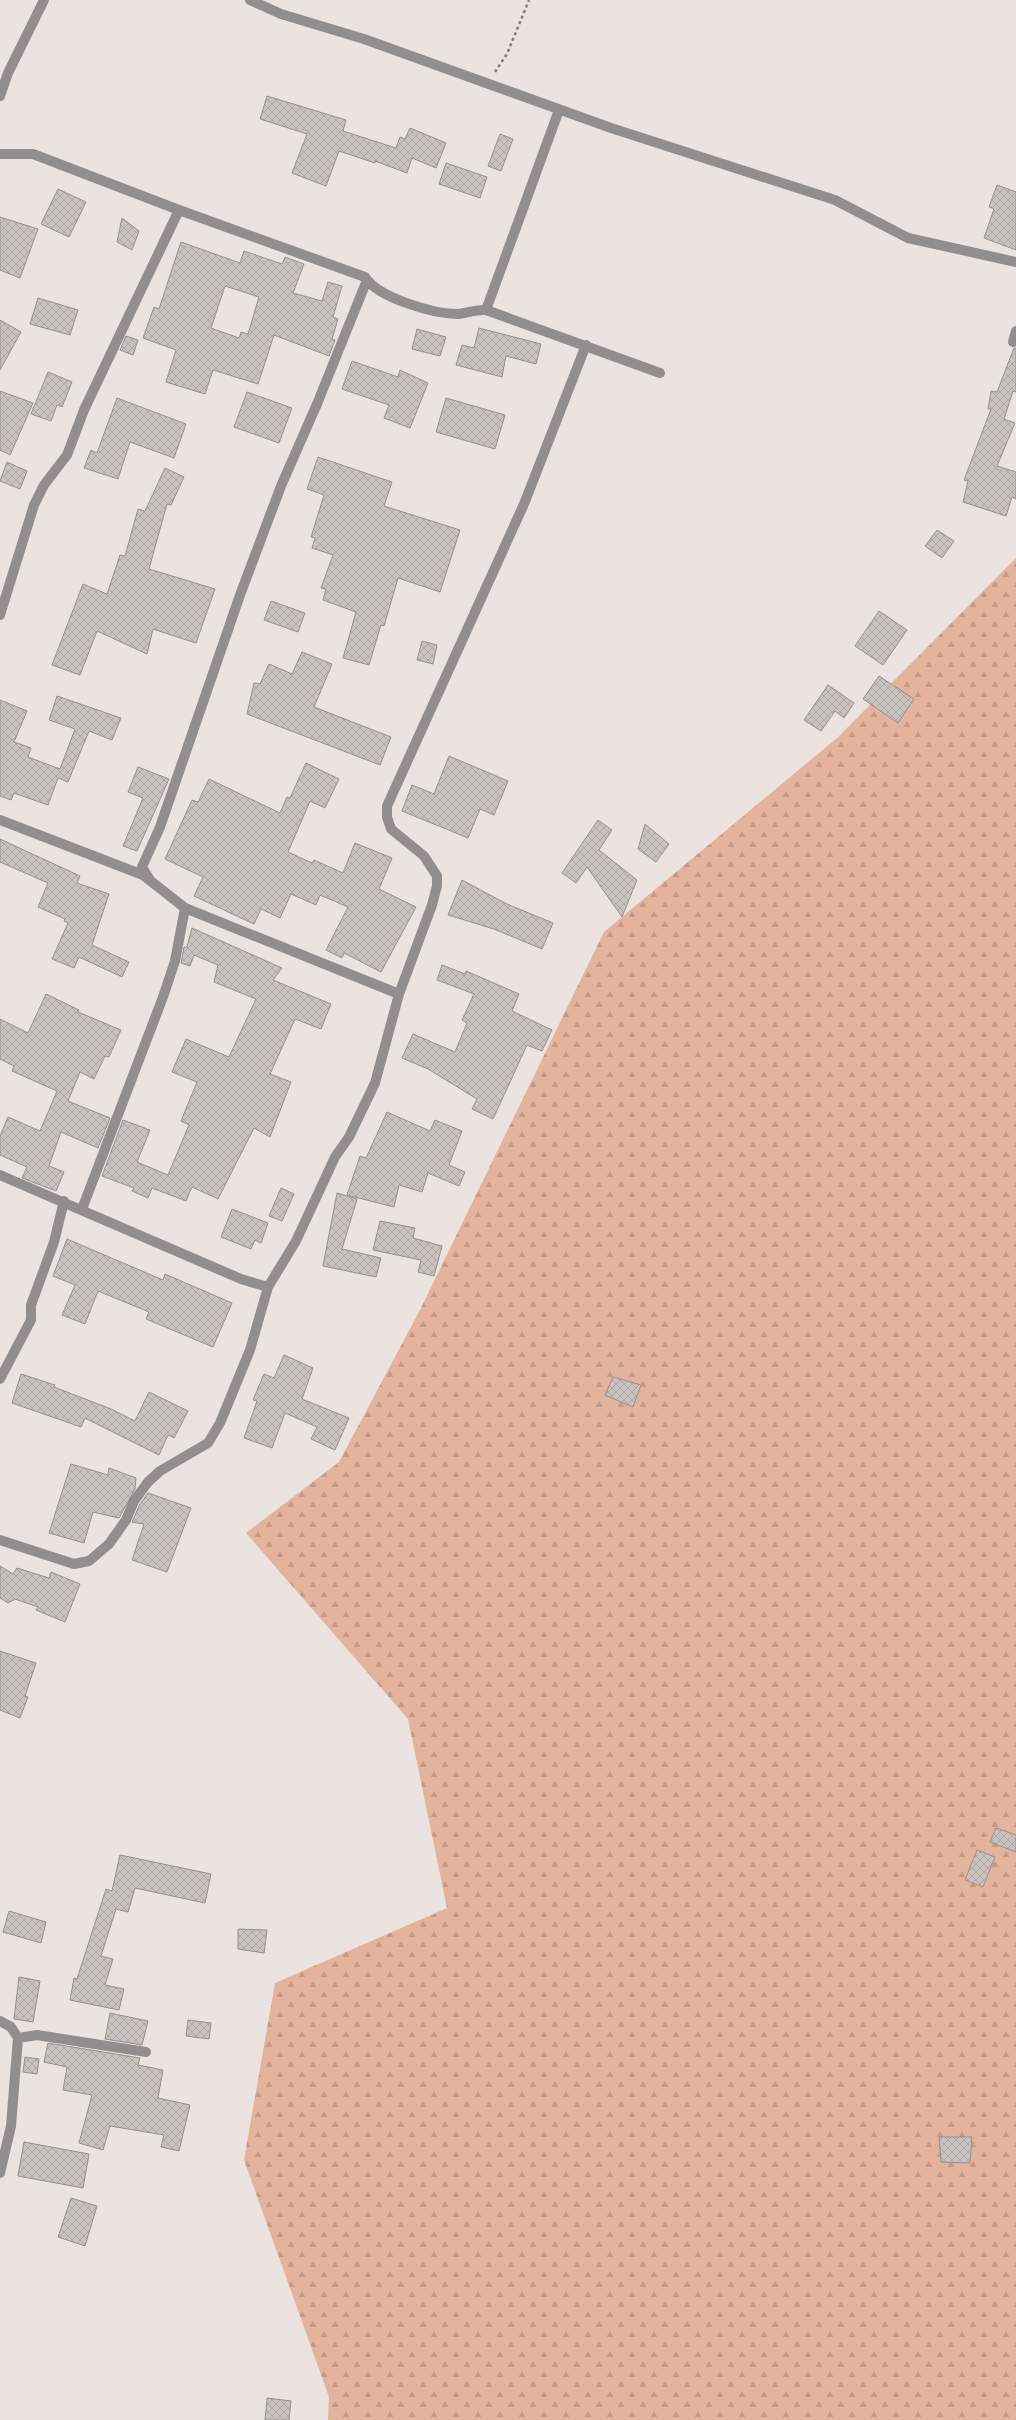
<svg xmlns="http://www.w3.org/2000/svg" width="1016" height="2420" font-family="'Source Serif 4',serif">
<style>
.forest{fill:url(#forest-firs)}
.building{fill:url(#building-cross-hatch);stroke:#96908d;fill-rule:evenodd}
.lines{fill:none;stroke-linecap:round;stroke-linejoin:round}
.path{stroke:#827d7c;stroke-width:2.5;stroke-dasharray:3 3;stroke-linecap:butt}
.minor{stroke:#918e8d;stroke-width:10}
</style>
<defs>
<pattern id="forest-firs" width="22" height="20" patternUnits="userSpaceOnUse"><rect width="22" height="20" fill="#e4b39c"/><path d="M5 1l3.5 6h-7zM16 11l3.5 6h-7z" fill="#c49a86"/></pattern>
<pattern id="building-cross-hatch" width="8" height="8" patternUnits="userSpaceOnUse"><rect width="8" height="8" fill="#c9c3c0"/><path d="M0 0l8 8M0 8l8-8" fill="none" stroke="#ada8a5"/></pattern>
</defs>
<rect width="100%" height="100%" fill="#eae3e0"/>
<path class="forest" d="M 1016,558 L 1016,2420 L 328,2420 L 329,2397 L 244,2160 L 275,1983 L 447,1908 L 408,1719 L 246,1533 L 339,1462 L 420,1310 L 604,932 L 837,738 Z"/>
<path class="building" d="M 267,96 L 346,120 L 343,131 L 396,148 L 400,137 L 405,139 L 410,128 L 446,143 L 436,168 L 412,158 L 407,173 L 375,161 L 375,163 L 339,151 L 326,186 L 292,173 L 307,134 L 260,119 Z
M 500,134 L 513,139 L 501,171 L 488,166 Z
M 446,163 L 487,177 L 480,198 L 439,184 Z
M 997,185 L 1016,192 L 1016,250 L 984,238 L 994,209 L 989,207 Z
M 58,189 L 86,202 L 69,237 L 41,224 Z
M 0,217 L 38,229 L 20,278 L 0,270 Z
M 122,218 L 139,231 L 132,250 L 117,242 Z
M 181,242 L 240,263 L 244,251 L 282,264 L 285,257 L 304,264 L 293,293 L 322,301 L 328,282 L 342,286 L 333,317 L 338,319 L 332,339 L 335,340 L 329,356 L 274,335 L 258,384 L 213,370 L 205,394 L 166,382 L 176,350 L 143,338 L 154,307 L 159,309 ZM 225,286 L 259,297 L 248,334 L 241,332 L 239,338 L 211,328 Z
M 38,298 L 78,310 L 70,335 L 30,324 Z
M 0,320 L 21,332 L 0,370 Z
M 479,328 L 541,344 L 536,364 L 506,356 L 502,377 L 456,365 L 462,345 L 474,348 Z
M 417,329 L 446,337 L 440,356 L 412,349 Z
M 126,336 L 138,340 L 133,355 L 120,350 Z
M 1014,348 L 1016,348 L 1016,392 L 1013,391 L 1004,419 L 1015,423 L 997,466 L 1016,472 L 1016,499 L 1012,497 L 1006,516 L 963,502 L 968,481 L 964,480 L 991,409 L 988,409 L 991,391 L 997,392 Z
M 352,361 L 398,377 L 400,370 L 428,383 L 410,428 L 384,418 L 389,405 L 342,389 Z
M 48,372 L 72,382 L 62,407 L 57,405 L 51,421 L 31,414 Z
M 0,391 L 33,403 L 10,455 L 0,450 Z
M 247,392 L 292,408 L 279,443 L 234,427 Z
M 117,398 L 186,424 L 174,458 L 130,442 L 118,479 L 84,468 L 91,450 L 97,453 Z
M 446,398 L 505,415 L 495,449 L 436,432 Z
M 318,457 L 392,482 L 384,506 L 460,530 L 440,592 L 398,578 L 384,626 L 381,625 L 369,665 L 343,658 L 356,612 L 323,600 L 326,589 L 321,588 L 333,555 L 312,548 L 315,538 L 311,537 L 324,495 L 307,489 Z
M 7,462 L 27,471 L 20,489 L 0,481 Z
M 165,468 L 184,477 L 171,505 L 167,504 L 149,569 L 215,589 L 196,643 L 153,629 L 147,654 L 97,631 L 80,675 L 52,665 L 83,584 L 107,594 L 120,555 L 125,556 L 138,509 L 145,511 Z
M 937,530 L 954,541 L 942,558 L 925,546 Z
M 271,601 L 305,613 L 298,632 L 264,620 Z
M 879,611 L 907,630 L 883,665 L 855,646 Z
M 422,641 L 437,645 L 433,664 L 417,660 Z
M 302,652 L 332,664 L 314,707 L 391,737 L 380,765 L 247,714 L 254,683 L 260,684 L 269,664 L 292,674 Z
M 879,676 L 914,699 L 898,723 L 863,699 Z
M 828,685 L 854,703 L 844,718 L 835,711 L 821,731 L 804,720 Z
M 57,696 L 121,718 L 112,740 L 89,731 L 68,782 L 58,778 L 48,805 L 14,793 L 11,800 L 0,796 L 0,700 L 27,711 L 14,742 L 31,748 L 28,757 L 60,769 L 75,729 L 49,720 Z
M 449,756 L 508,781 L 494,815 L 480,809 L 468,838 L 402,811 L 412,785 L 434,794 Z
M 306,763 L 339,779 L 325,808 L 310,801 L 288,852 L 312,863 L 314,860 L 343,873 L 355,843 L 392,858 L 379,889 L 416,907 L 381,972 L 344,953 L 342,958 L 326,950 L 348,907 L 320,895 L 316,905 L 291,894 L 280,918 L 261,909 L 254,924 L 194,896 L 203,877 L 165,859 L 192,800 L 198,802 L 209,779 L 280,813 L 287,797 L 290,798 Z
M 138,767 L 169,779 L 137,851 L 123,846 L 143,798 L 128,792 Z
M 598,820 L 612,830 L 599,850 L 637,880 L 622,917 L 587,867 L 576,883 L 562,873 Z
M 645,824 L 669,844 L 656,862 L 638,849 Z
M 0,839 L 80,876 L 77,883 L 109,894 L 92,945 L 129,962 L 122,977 L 79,957 L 74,968 L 52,959 L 68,923 L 64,921 L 65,919 L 38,907 L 48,883 L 0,862 Z
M 462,880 L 507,904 L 553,923 L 542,949 L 494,929 L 448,915 Z
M 192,928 L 282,968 L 273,980 L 331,1004 L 321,1029 L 295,1019 L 270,1074 L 291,1082 L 270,1137 L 254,1128 L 218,1199 L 192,1187 L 186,1201 L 152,1188 L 148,1198 L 132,1191 L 134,1188 L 102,1176 L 123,1120 L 150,1130 L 137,1162 L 168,1175 L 189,1125 L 181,1121 L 197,1082 L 172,1072 L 186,1039 L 229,1057 L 256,999 L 214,982 L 218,965 L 194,955 L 190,966 L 181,963 L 184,947 L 187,947 Z
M 442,965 L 465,974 L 466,971 L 519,994 L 512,1011 L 552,1030 L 542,1051 L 527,1045 L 493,1119 L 472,1109 L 477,1099 L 428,1069 L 402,1058 L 413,1034 L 455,1052 L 467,1023 L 462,1020 L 474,994 L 437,980 Z
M 46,994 L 79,1010 L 78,1012 L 121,1030 L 109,1057 L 105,1056 L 94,1079 L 80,1072 L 68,1101 L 110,1118 L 98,1148 L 61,1132 L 49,1166 L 64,1172 L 56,1191 L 22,1178 L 27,1167 L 0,1155 L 0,1136 L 8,1117 L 40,1131 L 57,1091 L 12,1071 L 14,1066 L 0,1059 L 0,1019 L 28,1033 Z
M 387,1112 L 430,1131 L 435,1120 L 462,1131 L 449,1165 L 465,1172 L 459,1186 L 428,1173 L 422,1192 L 399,1185 L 394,1207 L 347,1195 L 360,1156 L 366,1158 Z
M 281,1188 L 294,1194 L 282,1221 L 269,1216 Z
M 337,1193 L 357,1199 L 342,1249 L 381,1258 L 376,1277 L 323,1266 Z
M 232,1209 L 268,1223 L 261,1243 L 255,1240 L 251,1249 L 221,1237 Z
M 380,1221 L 415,1228 L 413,1238 L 442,1246 L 434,1276 L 418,1272 L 421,1260 L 373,1250 Z
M 67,1239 L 163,1280 L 165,1274 L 232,1303 L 213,1347 L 146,1319 L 149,1312 L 98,1291 L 85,1324 L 62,1315 L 75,1285 L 53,1276 Z
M 284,1355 L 313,1368 L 302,1399 L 349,1418 L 335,1450 L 311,1439 L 317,1427 L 285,1413 L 272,1448 L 244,1438 L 257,1401 L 253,1400 L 264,1374 L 274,1378 Z
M 21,1374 L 55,1385 L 54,1387 L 111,1409 L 135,1421 L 149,1392 L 188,1411 L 174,1438 L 168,1435 L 159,1455 L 85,1418 L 81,1427 L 12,1403 Z
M 613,1377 L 641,1385 L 633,1407 L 605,1395 Z
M 71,1464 L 108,1475 L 109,1468 L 136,1478 L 135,1489 L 119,1518 L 93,1512 L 84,1543 L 49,1533 Z
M 148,1493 L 191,1508 L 167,1572 L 132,1560 L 144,1524 L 132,1522 L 140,1504 Z
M 0,1566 L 13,1574 L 17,1568 L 49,1578 L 51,1572 L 80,1584 L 65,1622 L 36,1610 L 38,1607 L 15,1599 L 8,1603 L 0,1598 Z
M 0,1651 L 36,1663 L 25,1696 L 28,1697 L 20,1718 L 0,1710 Z
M 996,1828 L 1016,1835 L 1016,1852 L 990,1842 Z
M 977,1850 L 995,1857 L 983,1887 L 965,1880 Z
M 120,1855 L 211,1874 L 205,1903 L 135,1888 L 128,1912 L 116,1909 L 101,1956 L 113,1959 L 105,1985 L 124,1989 L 119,2010 L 70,2000 L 74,1978 L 77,1979 L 106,1889 L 112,1891 Z
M 9,1911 L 46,1922 L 41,1943 L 3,1932 Z
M 238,1929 L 267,1930 L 264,1953 L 238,1949 Z
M 19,1977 L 40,1981 L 33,2022 L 14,2019 Z
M 110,2013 L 148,2021 L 142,2045 L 105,2039 Z
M 188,2020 L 211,2023 L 209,2039 L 186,2036 Z
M 48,2043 L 140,2058 L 138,2065 L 163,2070 L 158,2098 L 190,2105 L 179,2151 L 161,2147 L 164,2135 L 110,2126 L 103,2150 L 79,2143 L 92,2095 L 63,2090 L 67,2067 L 44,2062 Z
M 25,2057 L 39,2059 L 37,2074 L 23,2072 Z
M 939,2137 L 972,2137 L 970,2163 L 941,2162 Z
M 24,2142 L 89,2154 L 83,2188 L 18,2176 Z
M 71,2198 L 97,2206 L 85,2246 L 58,2237 Z
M 267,2398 L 291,2401 L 289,2420 L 265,2420 Z"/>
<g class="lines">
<path class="path" d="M 495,72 L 507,54 L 529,0"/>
<path class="minor" d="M 250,0 L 281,14 L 364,39 L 611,128 L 835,200 L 908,238 L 1016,262
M 0,96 L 8,73 L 44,0
M 0,154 L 33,154 L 179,210 L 365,277 C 378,298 434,314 458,314 C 468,313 477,309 486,310 L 660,373
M 486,310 L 559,110
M 1013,342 L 1016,331
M 0,615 L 34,505 L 44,485 L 67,455 L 84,410 L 179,210
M 0,820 L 143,875 L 185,908 L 399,994
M 150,880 L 142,867 L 160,827 L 240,595 L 281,486 L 317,404 L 367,280
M 0,1175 L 241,1279 L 268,1287
M 82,1209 L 163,997 L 175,961 L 185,908
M 0,1379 L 31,1320 L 31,1305 L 54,1242 L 64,1201
M 0,1540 L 74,1564 L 89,1561 L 109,1544 L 126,1520 L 134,1501 L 148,1482 L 160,1471 L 208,1443 L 220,1423 L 250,1350 L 268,1287 L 296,1241 L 335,1157 L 349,1137 L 375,1083 L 399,994 L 432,905 L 437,886 L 437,876 L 424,856 L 391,829 L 387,817 L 387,806 L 524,504 L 586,345
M 0,2021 L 11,2027 L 18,2038 L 11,2126 L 0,2173
M 18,2038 L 37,2035 L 146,2052"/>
</g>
</svg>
